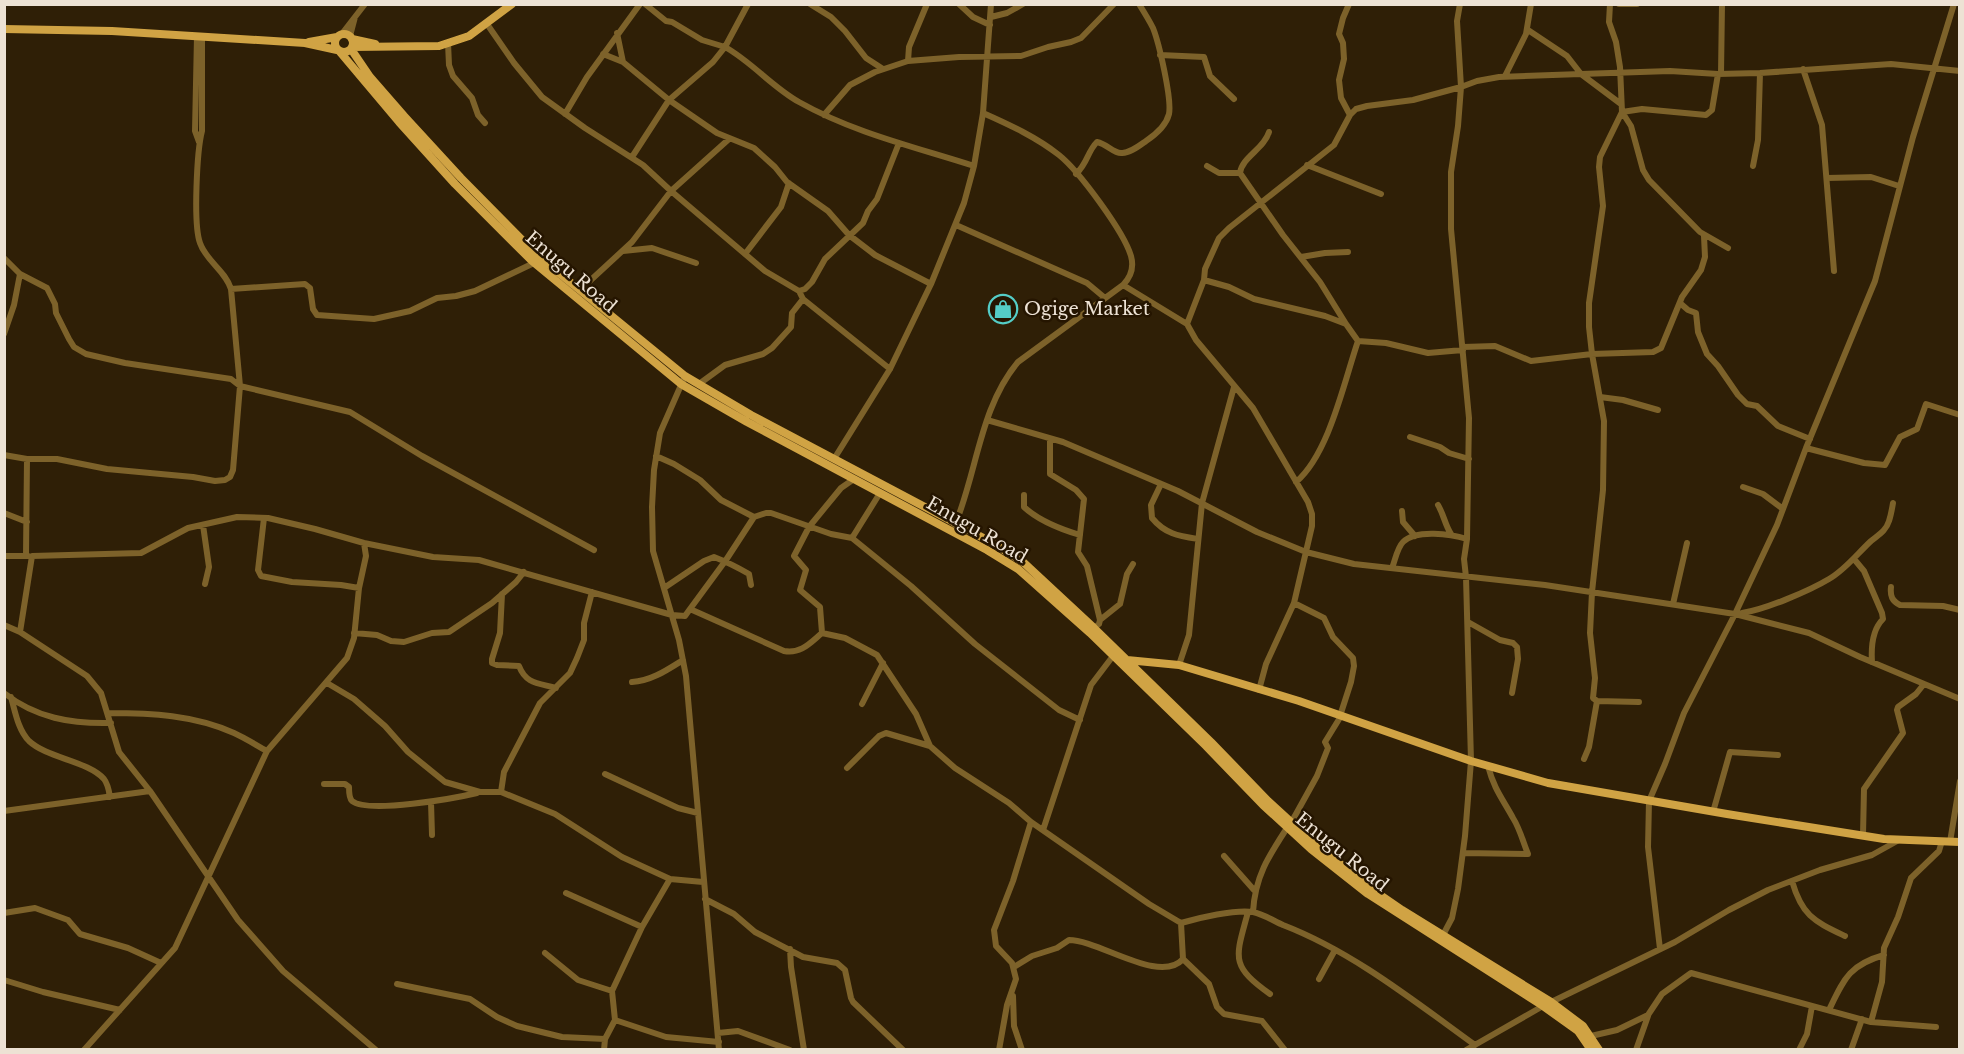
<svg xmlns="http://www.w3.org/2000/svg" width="1964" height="1054" font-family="'Libre Baskerville',serif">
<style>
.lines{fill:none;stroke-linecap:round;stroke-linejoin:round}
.minor{stroke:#7d622a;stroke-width:6}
.major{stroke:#d0a344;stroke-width:8}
.labels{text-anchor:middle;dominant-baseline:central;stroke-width:5;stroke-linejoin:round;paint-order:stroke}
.street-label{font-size:18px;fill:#ede2d4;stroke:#251500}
.poi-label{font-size:18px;fill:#ede2d4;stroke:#251500;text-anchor:start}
</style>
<rect width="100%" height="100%" fill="#2f1f06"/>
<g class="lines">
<path class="minor" d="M 645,4 L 666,21 L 672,22 L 702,40 L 725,47 L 748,4
M 810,4 L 831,17 L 845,31 L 866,58 L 883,69
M 959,4 L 973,17 L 990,25
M 1349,4 L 1343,18 L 1339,34 L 1343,43 L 1344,59 L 1339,80 L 1341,98 L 1350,115
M 1460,4 L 1457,21 L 1461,87 L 1477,81 L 1499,77 L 1581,74 L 1670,71 L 1718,74 L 1760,73 L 1891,64 L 1960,71
M 1610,4 L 1609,22 L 1616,42 L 1620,67 L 1622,112 L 1631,126 L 1643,170 L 1649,180 L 1700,232 L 1728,248
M 1619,4 L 1637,4
M 991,17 L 1007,13 L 1023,4
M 487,24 L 514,63 L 542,97 L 585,128 L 643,165 L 671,191 L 765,271 L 799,291 L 803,299 L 890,369
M 1528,30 L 1567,56 L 1581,74 L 1621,104
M 617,33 L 623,62
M 341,35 L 365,4
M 197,36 L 195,131 L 199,142
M 350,36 L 355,17
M 448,43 L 449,65 L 453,76 L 472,98 L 478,115 L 485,123
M 603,54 L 623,62 L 669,100 L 717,133 L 754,148 L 775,167 L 787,182 L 828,211 L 849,235 L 875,255 L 931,284
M 1160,55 L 1204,57 L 1210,76 L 1234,99
M 908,61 L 909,47 L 927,4
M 1803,69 L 1822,125 L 1834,271
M 1721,74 L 1722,4
M 1505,76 L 1526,34 L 1531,4
M 1622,112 L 1642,109 L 1706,115 L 1712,110 L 1718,74
M 565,114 L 587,77 L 640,4
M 824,115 L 850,85 L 875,72 L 908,61 L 959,57 L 1021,56 L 1048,47 L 1071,42 L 1081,38 L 1114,4
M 1269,132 C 1264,149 1242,157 1240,173 L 1283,235 L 1320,282 L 1346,324
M 632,157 L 669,100 L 713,62 L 725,47 C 752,62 772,87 799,102 C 854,133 915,147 974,166
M 1307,165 L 1381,194
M 1207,166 L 1219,173 L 1240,173
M 1753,166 L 1758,140 L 1760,73
M 1076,174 C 1088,163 1087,152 1097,142 C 1107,144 1113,153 1121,153 C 1129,154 1139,146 1146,141 C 1155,135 1166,126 1169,114 C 1172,99 1159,43 1153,28 C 1149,20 1144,12 1139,4
M 1827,178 L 1871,177 L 1899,186
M 956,225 L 1087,283 L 1105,298
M 623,251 L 652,248 L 696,263
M 745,254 L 781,207 L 789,183
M 1301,257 L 1325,253 L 1348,252
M 4,258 L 20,274 L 47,288 L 55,304 L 56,313 L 69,339 L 74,347 L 86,354 L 125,363 L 231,379 L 240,386 L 350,412 L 422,456 L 594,550
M 1204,280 L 1229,287 L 1254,299 L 1325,316 L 1346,324 L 1358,341 L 1386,343 L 1428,353 L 1463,350
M 1123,285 L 1187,324 L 1196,340 L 1253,408 L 1308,502 L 1312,514 L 1312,526 L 1294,603 L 1266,664 L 1259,690
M 231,289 L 305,284 L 310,288 L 313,309 L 317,315 L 374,319 L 410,311 L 437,298 L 456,296 L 475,291 L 534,263
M 580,290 L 632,242 L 671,191 L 729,139
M 799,291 L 805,289 L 812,282 L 825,259 L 863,223 L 868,211 L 877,199 L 899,143
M 1680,303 L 1688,310 L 1696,313 L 1698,332 L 1707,354 L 1718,366 L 1738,395 L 1747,404 L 1757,406 L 1778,426 L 1810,439
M 1187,324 L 1204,280 L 1205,269 L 1219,238 L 1229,228 L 1334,145 L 1350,115 L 1356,109 L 1367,106 L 1413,100 L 1461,87 L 1458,126 L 1451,172 L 1451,229 L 1469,418 L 1467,539 L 1464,559 L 1466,577 L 1471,761 L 1465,836 L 1458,889 L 1452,918 L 1443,935
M 4,334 L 14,305 L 20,274
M 1463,347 L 1495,346 L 1531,361 L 1592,354 L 1653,352 L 1661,348 L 1682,297 L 1701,270 L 1705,257 L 1704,236
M 685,376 L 660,433 L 654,470 L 652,507 L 653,551 L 679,640 L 686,676 L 719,1050
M 699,384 L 725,365 L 763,354 L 772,348 L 791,327 L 792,313 L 803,299
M 1600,397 L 1623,400 L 1658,410
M 987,420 L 1063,442 L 1178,491 L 1257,532 L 1306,552 L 1354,564 L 1545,585 L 1735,614 L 1809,633 L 1860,657 L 1960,699
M 1410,437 L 1440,447 L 1449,453 L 1469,459
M 1050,439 L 1050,474 L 1076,490 L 1084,499 L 1078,552 L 1087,566 L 1100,620
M 1806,448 L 1864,463 L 1885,465 L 1900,437 L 1917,429 L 1926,404 L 1960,415
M 4,455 L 27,459 L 57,459 L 107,469 L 193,477 L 215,481 L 225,480 L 230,477 L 233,470 L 240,386 L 231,289 C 225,270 206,261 200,243 C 193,224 197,150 202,131 L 202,37
M 656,456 L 674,464 L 700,480 L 721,500 L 754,517
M 834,459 L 890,369 L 931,284 L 964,203 L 974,166 L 983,113 L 991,4
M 1296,482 C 1329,454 1344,382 1358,341
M 1161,484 L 1151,505 L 1152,518 C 1165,534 1179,536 1198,539
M 1743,487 L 1763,494 L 1783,509
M 1024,495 L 1024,507 C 1039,521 1060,529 1080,535
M 1438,505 C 1444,515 1445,525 1451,534
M 1402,511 L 1403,522 L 1415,536
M 4,513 L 27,522
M 264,518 L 258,570 L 261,576 L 292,582 L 341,585 L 359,588
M 203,525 L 209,567 L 205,584
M 955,525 C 977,472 980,407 1018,362 L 1123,285 C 1131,277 1134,267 1131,256 C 1124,232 1079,171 1059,155 C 1036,137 1010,125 983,113
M 852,538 L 880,493
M 4,556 L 28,556
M 26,556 L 27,459
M 1854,559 L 1864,571 L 1882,613 L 1883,619 C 1872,630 1871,647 1872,662
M 1392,568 C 1395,561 1397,548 1403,542 C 1416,529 1451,534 1467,539
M 1891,587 C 1890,596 1892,601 1900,605 L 1943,606 L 1960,610
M 664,588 L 704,561 L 714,557 C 727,562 737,567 749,574 L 751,585
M 502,594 L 500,633 L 492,659 L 492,663 L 497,665 L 519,666 C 526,684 538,683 556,688
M 1294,603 L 1324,618 L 1333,637 L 1353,658 L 1354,666 L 1351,682 L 1340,716
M 1673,604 L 1687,543
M 690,609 L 726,560 L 754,517 L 766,513 L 771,513 L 831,534 L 852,538 L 911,586 L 975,644 L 1059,710 L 1080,720
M 1742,613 C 1764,610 1809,591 1829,579 C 1845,570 1857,554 1871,541 C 1878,535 1886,531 1889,521 C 1891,515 1892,509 1893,503
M 1468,622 L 1500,640 L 1513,643 L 1517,647 L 1518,659 L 1512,693
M 4,625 L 20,632 L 87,676 L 101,693 L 119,752 L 150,791 L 238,920 L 283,971 L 376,1050
M 1094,628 L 1099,624 L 1100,620 L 1120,604 L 1127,574 L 1133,564
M 20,632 L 32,556 L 141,553 L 188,528 L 237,517 L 268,518 L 315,529 L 364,543 L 433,557 L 479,560 L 672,615 L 685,616 L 690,609 L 784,651 C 801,654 810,643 822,633 L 845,638 L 877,655 L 916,714 L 930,746 L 955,768 L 1009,803 L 1031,822 L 1149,904 L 1181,923 C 1198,918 1236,909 1253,912 C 1263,914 1274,921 1283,925 C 1353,952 1414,1001 1475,1045
M 354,633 L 377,635 L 391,641 L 404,642 L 432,633 L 449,632 L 492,603 L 516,582 L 524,572
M 822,633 L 820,607 L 800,590 L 806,570 L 794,556 L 809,527 L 841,488 L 854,479
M 1179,665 L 1189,635 L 1202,503 L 1234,387
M 632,682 C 651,681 667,670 683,660
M 327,683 L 354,699 L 385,726 L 408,752 L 445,782 L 480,792 L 501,792 L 555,814 L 622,857 L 670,879 L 703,882
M 4,693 C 36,718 71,724 111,723
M 11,697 C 15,711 18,730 29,741 C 47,758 88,761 104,779 C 108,784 109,791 110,797
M 1597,701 L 1639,702
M 862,704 L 883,663
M 108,713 C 151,713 194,715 234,733 C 245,738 256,745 267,751
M 1584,759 L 1589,747 L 1597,701 L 1593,698 L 1595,678 L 1590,633 L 1592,592 L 1603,490 L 1604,421 L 1592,354 L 1589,327 L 1589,303 L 1603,206 L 1599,167 L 1600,157 L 1622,112
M 847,768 L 879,736 L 886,733 L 930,746
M 605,774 L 678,808 L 698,813
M 324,784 L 345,784 L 349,787 C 349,791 349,798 352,801 C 368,814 456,798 477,793
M 501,792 L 504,772 L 540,703 L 570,673 L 577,658 L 584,640 L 584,623 L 592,592
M 431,802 L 432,835
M 4,811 L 150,791
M 1713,812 L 1730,752 L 1778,755
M 1291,823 L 1317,776 L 1328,748 L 1325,742 L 1341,716
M 1043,830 L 1091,685 L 1113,656
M 1863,835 L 1864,789 L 1903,733 L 1897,710 L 1898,707 L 1916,694 L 1924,684
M 1950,842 L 1960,781
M 1463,853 L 1528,854 C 1523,842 1520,829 1513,818 C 1502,798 1494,789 1488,766
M 1224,856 L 1254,890
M 670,879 L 642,927 L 612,991 L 615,1020 L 666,1037 L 719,1042
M 1792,881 C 1802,916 1814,921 1845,936
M 566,893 L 642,927
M 705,899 L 734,914 L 755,932 L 803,957 L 837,963 L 845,970 L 851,998 L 853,1002 L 903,1050
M 1248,912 C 1236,957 1229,965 1270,994
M 1253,912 C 1255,877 1268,857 1287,828
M 4,913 L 35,908 L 68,920 L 80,934 L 128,948 L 161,963
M 1181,923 L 1183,959 L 1209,984 L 1217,1007 L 1224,1014 L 1262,1021 L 1285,1050
M 790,949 L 791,967 L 804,1050
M 1660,949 L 1648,847 L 1649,801 L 1665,764 L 1684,713 L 1735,614 L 1777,525 L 1806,448 L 1875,281 L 1913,137 L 1954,4
M 545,953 L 578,980 L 612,991
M 1014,967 L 1032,956 L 1057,948 L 1069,940 C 1099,940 1160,985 1183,959
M 1319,979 L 1335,950
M 4,980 L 43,992 L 120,1010
M 397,984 L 470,999 L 497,1017 L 517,1026 L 562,1037 L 605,1039
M 1013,996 L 1014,1026 L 1022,1050
M 1829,1010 C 1844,979 1849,965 1884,955
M 1871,1022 L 1882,982 L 1884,948 L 1898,917 L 1911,878 L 1939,851 L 1942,841
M 718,1033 L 738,1031 L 790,1050
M 1591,1036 L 1617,1030 L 1648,1015 L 1662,994 L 1691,973 L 1871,1022 L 1936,1027
M 84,1050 L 175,948 L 267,751 L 347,658 L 354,638 L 359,588 L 366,556 L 364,543
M 604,1050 L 605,1039 L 615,1020
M 999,1050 L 1007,1005 L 1016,979 L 1012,963 L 996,946 L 994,930 L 1013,881 L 1031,822
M 1466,1050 L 1543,1006 L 1675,942 L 1729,910 L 1768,890 L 1820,870 L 1872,855 L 1899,840
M 1636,1050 L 1648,1016
M 1799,1050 L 1807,1034 L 1812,1006
M 1851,1050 L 1862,1019"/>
<path class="major" d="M 4,29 L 112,31 L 305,43 L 337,50
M335 43a9 9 0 1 1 18 0a9 9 0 1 1-18 0Z
M 352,39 L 375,44
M 309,42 L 337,37
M 352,47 L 439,46 L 469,36 L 512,4
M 351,49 L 370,77 L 404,116 L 461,178 L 537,255 L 685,376 L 751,415 L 991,542 L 1023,562 L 1094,628 L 1211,742 L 1268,801 L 1316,845 L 1373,890 L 1402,910 L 1551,1002 L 1583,1026 L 1599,1050
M 340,52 L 399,122 L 455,184 L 532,261 L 681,384 L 747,422 L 987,550 L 1018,569 L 1090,633 L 1206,746 L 1263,805 L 1311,849 L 1368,894 L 1543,1006 L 1578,1031 L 1591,1050
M 1127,660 L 1179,665 L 1299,701 L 1471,761 L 1548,783 L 1727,814 L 1884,839 L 1960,842"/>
</g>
<defs>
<g id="shop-ring" transform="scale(1.5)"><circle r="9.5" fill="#251500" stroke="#54cdc7" stroke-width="1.5"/><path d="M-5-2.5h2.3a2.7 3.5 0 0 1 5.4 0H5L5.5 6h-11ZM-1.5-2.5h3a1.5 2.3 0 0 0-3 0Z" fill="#54cdc7"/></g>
</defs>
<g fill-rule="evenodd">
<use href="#shop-ring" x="1003" y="309"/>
</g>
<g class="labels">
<g class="street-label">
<text transform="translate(571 272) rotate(41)">Enugu Road</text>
<text transform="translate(977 530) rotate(30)">Enugu Road</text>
<text transform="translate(1342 852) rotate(39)">Enugu Road</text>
</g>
<g class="poi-label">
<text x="1024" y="309">Ogige Market</text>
</g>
</g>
<rect width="1964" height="1054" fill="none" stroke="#ede2d4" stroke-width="12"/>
</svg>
